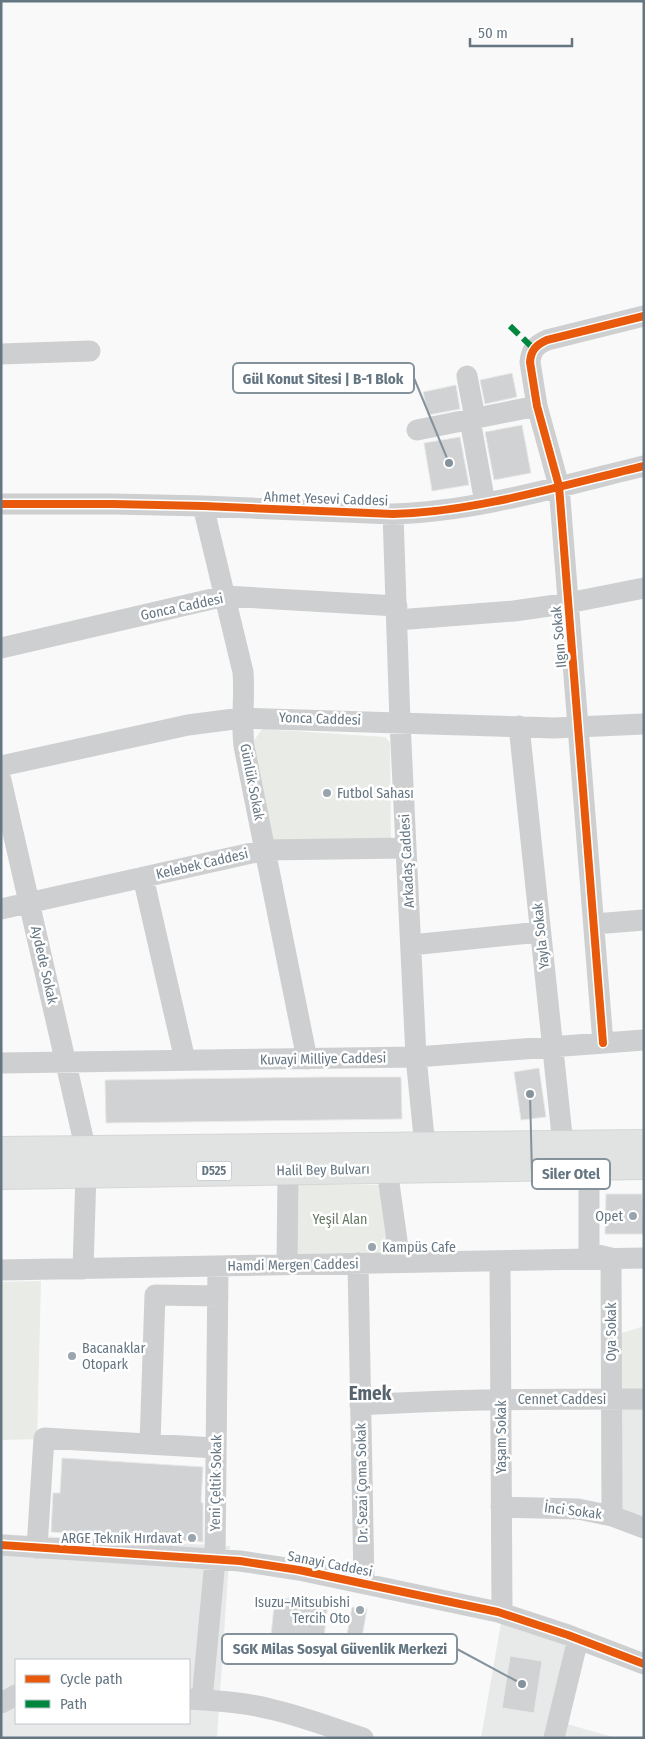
<svg xmlns="http://www.w3.org/2000/svg" width="645" height="1739" font-family="'Fira Sans Condensed',sans-serif">
<style>
.built{fill:#e8e9e9;fill-rule:evenodd}
.green{fill:#e8ebe6}
.building{fill:#d0d2d3;stroke:#e8e8e8}
.lines{fill:none;stroke-linecap:round;stroke-linejoin:round}
.highway-casing{stroke:#d5d6d6;stroke-width:30}
.minor{stroke:#cecfd0;stroke-width:21}
.highway{stroke:#e1e2e2;stroke-width:28}
.quiet{stroke:#00873e;stroke-width:6;stroke-dasharray:12 6;stroke-linecap:butt}
.cycleway-casing{stroke:#fff;stroke-width:11}
.cycleway{stroke:#e8590c;stroke-width:8}
.poi-dot{fill:#99a4ac;stroke:#fff;stroke-width:2}
.labels{text-anchor:middle;dominant-baseline:central;stroke-width:5;stroke-linejoin:round;paint-order:stroke}
.shield{fill:#fff;stroke:#939fa8;stroke-width:1}
.shield-label{font-size:12px;font-weight:bold;fill:#657683}
.street-label{font-size:14px;fill:#657683;stroke:#fff}
.poi-label{font-size:14px;fill:#657683;stroke:#fff;text-anchor:start}
.park-label{font-size:14px;fill:#687a64;stroke:#fff}
.district-label{font-size:19px;font-weight:bold;fill:#57646e;stroke:#fff}
.leader{fill:none;stroke:#84929c;stroke-width:2}
.callout-dot{fill:#84929c;stroke:#fff;stroke-width:2}
.callout{fill:#fff;stroke:#84929c;stroke-width:2}
.callout-label{font-size:15px;text-anchor:middle;font-weight:bold;fill:#657683}
</style>
<rect width="100%" height="100%" fill="#f9f9f9"/>
<path class="built" d="M 618,1406 L 644,1406 L 644,1521 L 619,1511 Z
M 1,1534 L 230,1546 L 217,1737 L 1,1738 ZM 16,1660 L 189,1660 L 189,1723 L 16,1723 Z
M 501,1623 L 568,1645 L 547,1738 L 481,1738 Z
M 567,1724 L 616,1738 L 563,1738 Z"/>
<path class="green" d="M 262,729 L 385,737 L 390,743 L 391,844 L 273,845 L 253,742 Z
M 294,1185 L 382,1185 L 390,1252 L 294,1254 Z
M 41,1281 L 37,1439 L 1,1440 L 1,1282 Z
M 644,1326 L 644,1390 L 619,1390 L 619,1334 Z"/>
<path class="building" d="M 512,373 L 517,397 L 485,404 L 480,380 Z
M 456,385 L 460,409 L 428,415 L 423,392 Z
M 522,425 L 531,473 L 494,480 L 485,432 Z
M 460,437 L 469,485 L 432,491 L 424,443 Z
M 539,1068 L 546,1117 L 521,1120 L 514,1072 Z
M 325,1077 L 401,1077 L 402,1119 L 106,1123 L 105,1080 Z
M 606,1194 L 642,1194 L 644,1234 L 605,1234 Z
M 62,1458 L 203,1467 L 201,1502 L 203,1503 L 203,1542 L 51,1532 L 53,1493 L 60,1493 Z
M 275,1597 L 328,1603 L 324,1637 L 312,1635 L 310,1645 L 293,1642 L 293,1638 L 271,1635 Z
M 352,1607 L 367,1609 L 359,1654 L 344,1651 Z
M 510,1656 L 542,1661 L 534,1713 L 502,1708 Z"/>
<g class="lines">
<g class="highway-casing">
<path id="highway" d="M 1,1151 L 644,1144
M 1,1175 L 644,1165"/>
</g>
<path class="minor" d="M 1,354 L 90,351
M 467,376 L 475,418
M 470,420 L 485,503
M 417,430 L 537,406
M 1,504 L 113,504 L 203,506 L 393,514 C 475,512 564,485 644,466
M 203,506 L 243,672 C 245,697 241,721 244,746 L 307,1059
M 393,514 L 400,722 L 416,1057 L 425,1147
M 397,620 L 514,611 L 563,604 L 644,588
M 1,648 L 225,596 L 397,606
M 519,726 L 563,1145
M 1,766 L 188,725 L 242,718 L 554,728 L 644,724
M 1,780 L 86,1151
M 143,877 L 185,1060
M 1,909 L 265,850 L 406,848
M 594,924 L 644,920
M 411,945 L 540,932
M 603,1043 L 559,486 L 537,406 L 530,362 C 531,350 536,345 547,340 L 644,316
M 1,1063 L 416,1057 L 644,1040
M 589,1166 L 589,1253 L 611,1258 L 612,1516
M 387,1169 L 400,1262
M 500,1261 L 502,1613
M 358,1263 L 364,1583
M 287,1265 L 288,1170
M 83,1269 L 86,1173
M 1,1270 L 644,1258
M 360,1405 C 455,1399 549,1399 644,1399
M 150,1444 L 155,1295 L 218,1296
M 501,1507 L 578,1509 L 612,1516 L 644,1528
M 1,1545 L 240,1561 L 299,1570 L 498,1612 L 568,1635 L 644,1664
M 37,1548 L 44,1438 L 216,1448
M 189,1699 C 216,1701 243,1702 270,1709 C 302,1716 332,1728 363,1738
M 202,1700 L 215,1560 L 218,1266
M 1,1703 L 16,1695
M 554,1738 L 578,1639"/>
<use href="#highway" class="highway"/>
<path class="quiet" d="M 510,326 L 534,349"/>
<g class="cycleway-casing">
<path id="cycleway" d="M 1,504 L 113,504 L 203,506 L 393,514 C 475,512 564,485 644,466
M 603,1043 L 559,486 L 537,406 L 530,362 C 531,350 536,345 547,340 L 644,316
M 1,1545 L 240,1561 L 299,1570 L 498,1612 L 568,1635 L 644,1664"/>
</g>
<use href="#cycleway" class="cycleway"/>
</g>
<g class="poi-dot">
<circle cx="327" cy="793" r="5"/>
<circle cx="633" cy="1216" r="5"/>
<circle cx="372" cy="1247" r="5"/>
<circle cx="72" cy="1356" r="5"/>
<circle cx="192" cy="1538" r="5"/>
<circle cx="360" cy="1610" r="5"/>
</g>
<g class="labels">
<rect class="shield" x="196.5" y="1161.5" width="35" height="19" rx="4"/>
<g class="shield-label">
<text x="214" y="1171">D525</text>
</g>
<g class="street-label">
<text transform="translate(326 499) rotate(2)">Ahmet Yesevi Caddesi</text>
<text transform="translate(182 607) rotate(-12)">Gonca Caddesi</text>
<text transform="translate(559 637) rotate(-95)">Ilgın Sokak</text>
<text transform="translate(320 719) rotate(2)">Yonca Caddesi</text>
<text transform="translate(252 782) rotate(79)">Günlük Sokak</text>
<text transform="translate(407 861) rotate(-93)">Arkadaş Caddesi</text>
<text transform="translate(202 864) rotate(-13)">Kelebek Caddesi</text>
<text transform="translate(541 936) rotate(-96)">Yayla Sokak</text>
<text transform="translate(44 965) rotate(77)">Aydede Sokak</text>
<text transform="translate(323 1059) rotate(-1)">Kuvayi Milliye Caddesi</text>
<text transform="translate(323 1170) rotate(-1)">Halil Bey Bulvarı</text>
<text transform="translate(293 1265) rotate(-1)">Hamdi Mergen Caddesi</text>
<text transform="translate(611 1332) rotate(-90)">Oya Sokak</text>
<text x="562" y="1399">Cennet Caddesi</text>
<text transform="translate(501 1437) rotate(-90)">Yaşam Sokak</text>
<text transform="translate(216 1483) rotate(-89)">Yeni Çeltik Sokak</text>
<text transform="translate(362 1483) rotate(-91)">Dr. Sezai Çoma Sokak</text>
<text transform="translate(573 1511) rotate(7)">İnci Sokak</text>
<text transform="translate(330 1564) rotate(11)">Sanayi Caddesi</text>
</g>
<g class="poi-label">
<text x="337" y="793">Futbol Sahası</text>
<text x="623" y="1216" text-anchor="end">Opet</text>
<text x="382" y="1247">Kampüs Cafe</text>
<text x="82" y="1348">Bacanaklar<tspan x="82" dy="16">Otopark</tspan></text>
<text x="182" y="1538" text-anchor="end">ARGE Teknik Hırdavat</text>
<text x="350" y="1602" text-anchor="end">Isuzu–Mitsubishi<tspan x="350" dy="16">Tercih Oto</tspan></text>
</g>
<g class="park-label">
<text x="340" y="1219">Yeşil Alan</text>
</g>
<g class="district-label">
<text x="370" y="1393">Emek</text>
</g>
</g>
<path class="leader" d="M449 463L414 378M530 1094L532 1174M522 1684L457 1649"/>
<g class="callout-dot">
<circle cx="449" cy="463" r="5"/>
<circle cx="530" cy="1094" r="5"/>
<circle cx="522" cy="1684" r="5"/>
</g>
<g class="callout">
<rect x="233" y="363" width="181" height="30" rx="5"/>
<rect x="532" y="1159" width="78" height="30" rx="5"/>
<rect x="222" y="1634" width="235" height="30" rx="5"/>
</g>
<g class="callout-label">
<text x="323" y="384">Gül Konut Sitesi | B-1 Blok</text>
<text x="571" y="1179">Siler Otel</text>
<text x="340" y="1654">SGK Milas Sosyal Güvenlik Merkezi</text>
</g>
<rect width="645" height="1739" fill="none" stroke="#657683" stroke-width="5"/>
<rect x="15" y="1659" width="175" height="65" fill="#ffffff" stroke="#c1c8cd"/>
<rect x="25" y="1675" width="25" height="8" fill="#e8590c" stroke="#c1c8cd"/>
<text x="60" y="1684" font-size="15" fill="#657683">Cycle path</text>
<rect x="25" y="1700" width="25" height="8" fill="#00873e" stroke="#c1c8cd"/>
<text x="60" y="1709" font-size="15" fill="#657683">Path</text>
<path d="M470 38v8h102v-8" fill="none" stroke="#657683" stroke-width="2.5"/>
<text x="478" y="38" font-size="15" fill="#657683" stroke="#ffffff" stroke-width="4" paint-order="stroke">50 m</text>
</svg>
